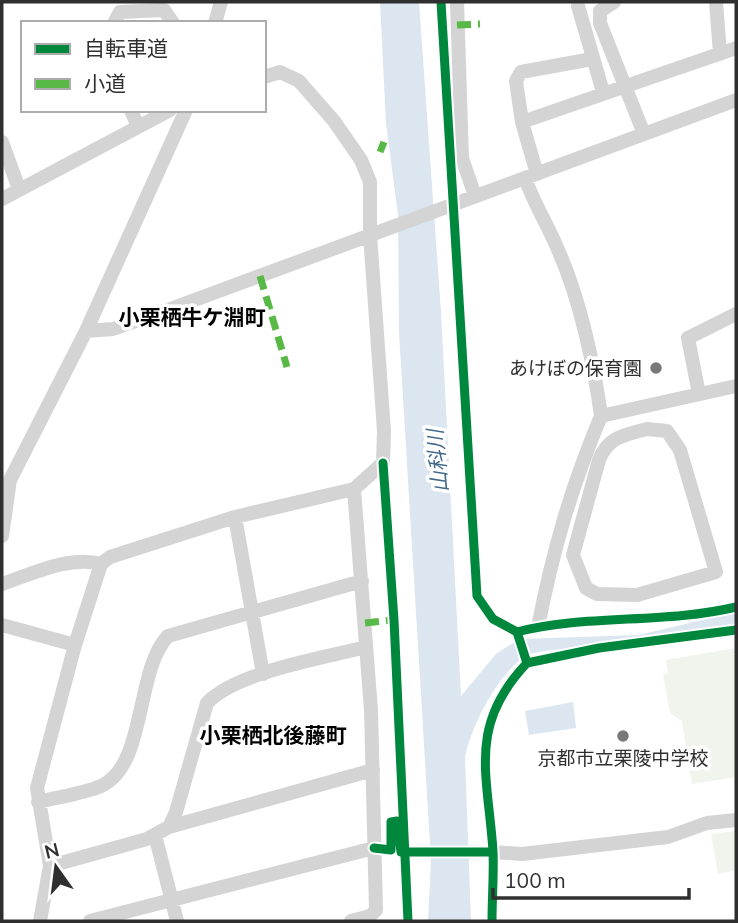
<svg xmlns="http://www.w3.org/2000/svg" width="738" height="923" font-family="Mulish,'Noto Sans JP',sans-serif">
<style>
.green{fill:#f0f4ec}
.water{fill:#dbe6f0}
.lines{fill:none;stroke-linecap:round;stroke-linejoin:round}
.minor{stroke:#d4d4d4;stroke-width:14}
.quiet{stroke:#58b947;stroke-width:7;stroke-dasharray:14 7;stroke-linecap:butt}
.cycleway-casing{stroke:#fff;stroke-width:13}
.cycleway{stroke:#00873e;stroke-width:9}
.poi-dot{fill:#787878;stroke:#fff;stroke-width:2.5}
.labels{text-anchor:middle;dominant-baseline:central;stroke-width:7;stroke-linejoin:round;paint-order:stroke}
.poi-label{font-size:19px;fill:#2f2f2f;stroke:#fff;text-anchor:end}
.neighbourhood-label{font-size:21px;font-weight:bold;fill:#000;stroke:#fff}
.water-label{font-size:21px;font-style:italic;fill:#42688b;stroke:#fff}
</style>
<rect width="100%" height="100%" fill="#fff"/>
<path class="green" d="M 736,648 L 736,777 L 692,784 L 682,721 L 670,713 L 663,674 L 668,673 L 666,660 Z
M 736,831 L 736,870 L 718,874 L 711,834 Z"/>
<path class="water" d="M 380,2 L 419,2 L 441,312 L 461,696 L 496,654 L 519,639 L 639,635 L 736,612 L 736,628 L 731,629 C 674,633 618,638 561,649 C 548,651 530,651 520,660 C 495,680 471,727 465,757 L 471,921 L 428,921 L 431,860 L 399,332 L 398,215 L 386,123 Z
M 573,702 L 576,728 L 529,735 L 525,711 Z"/>
<g class="lines">
<path class="minor" d="M 457,2 L 462,158 L 475,196
M 614,2 L 600,11 L 600,23 L 644,134
M 716,2 L 720,54
M 578,6 L 603,92
M 114,23 L 120,12 L 164,10 L 173,23
M 215,23 L 221,2
M 131,110 L 138,127
M 522,122 L 736,48
M 2,142 L 19,189
M 537,174 L 522,122 L 516,81 L 521,72 L 592,59
M 525,178 C 534,204 549,227 559,252 C 580,300 594,364 601,416 L 736,386
M 2,199 L 170,110
M 86,331 L 113,329 L 173,308 L 736,100
M 699,394 L 688,338 L 736,314
M 647,429 L 667,431 L 680,450 L 716,572 L 637,595 L 597,594 L 586,588 L 573,555 L 599,460 C 608,437 624,435 647,429 Z
M 235,517 L 263,674
M 2,536 L 10,480 L 86,331 L 186,110
M 2,584 C 32,574 70,555 101,564
M 2,625 L 75,645
M 538,627 C 553,550 571,488 601,416
M 38,802 C 58,797 82,794 101,786 C 147,765 135,670 168,636 L 362,581
M 169,827 L 176,812 L 207,703 C 236,672 324,658 366,647
M 155,835 L 177,921
M 493,852 L 522,854 L 668,837 L 707,823 L 736,820
M 50,866 L 147,839 L 169,827 L 373,770
M 40,921 L 50,866 L 37,788 L 75,645 L 101,564 L 110,557 L 235,517 L 354,489 L 383,463 L 384,431 L 370,235 L 370,182 L 361,160 L 334,121 L 299,81 L 280,72 L 264,77
M 90,921 L 374,848
M 351,921 L 370,916 L 376,910 L 371,710 L 354,489"/>
<path class="quiet" d="M 457,25 L 480,24
M 380,152 L 384,142
M 260,276 L 287,367
M 365,623 L 394,620"/>
<g class="cycleway-casing">
<path id="cycleway" d="M 441,2 L 477,596 L 493,619 L 517,632 L 527,663 C 467,726 488,775 493,851 C 494,874 492,898 492,921
M 383,463 L 394,620 L 408,921
M 517,632 C 586,614 665,624 736,607
M 527,663 L 599,648 L 736,630
M 374,848 L 391,850 L 391,822 L 397,821 L 401,852 L 493,852"/>
</g>
<use href="#cycleway" class="cycleway"/>
</g>
<g class="poi-dot">
<circle cx="656" cy="368" r="7"/>
<circle cx="623" cy="736" r="7"/>
</g>
<g class="labels">
<g class="poi-label">
<text x="642" y="368">あけぼの保育園</text>
<text x="623" y="758" text-anchor="middle">京都市立栗陵中学校</text>
</g>
<g class="neighbourhood-label">
<text x="192" y="317">小栗栖牛ケ淵町</text>
<text x="273" y="735">小栗栖北後藤町</text>
</g>
<g class="water-label">
<text transform="translate(437 461) rotate(-95)">山科川</text>
</g>
</g>
<rect width="738" height="923" fill="none" stroke="#2f2f2f" stroke-width="7"/>
<rect x="21" y="21" width="245" height="91" fill="#ffffff" stroke="#acacac" stroke-width="2"/>
<rect x="35" y="44" width="35" height="10" fill="#00873e" stroke="#acacac" stroke-width="2"/>
<text x="84" y="56" font-size="21" fill="#2f2f2f">自転車道</text>
<rect x="35" y="79" width="35" height="10" fill="#58b947" stroke="#acacac" stroke-width="2"/>
<text x="84" y="91" font-size="21" fill="#2f2f2f">小道</text>
<g transform="translate(56 867) rotate(346)" stroke="#ffffff" stroke-width="5" paint-order="stroke">
<path d="M0-5L12 26L0 18L-12 26Z" fill="#2f2f2f"/>
<text y="-10" font-size="19" font-weight="bold" text-anchor="middle" fill="#2f2f2f">N</text>
</g>
<path d="M493 888v10h196v-10" fill="none" stroke="#2f2f2f" stroke-width="3.5"/>
<text x="504" y="888" font-size="21" fill="#2f2f2f" stroke="#ffffff" stroke-width="5" paint-order="stroke">100 m</text>
</svg>
